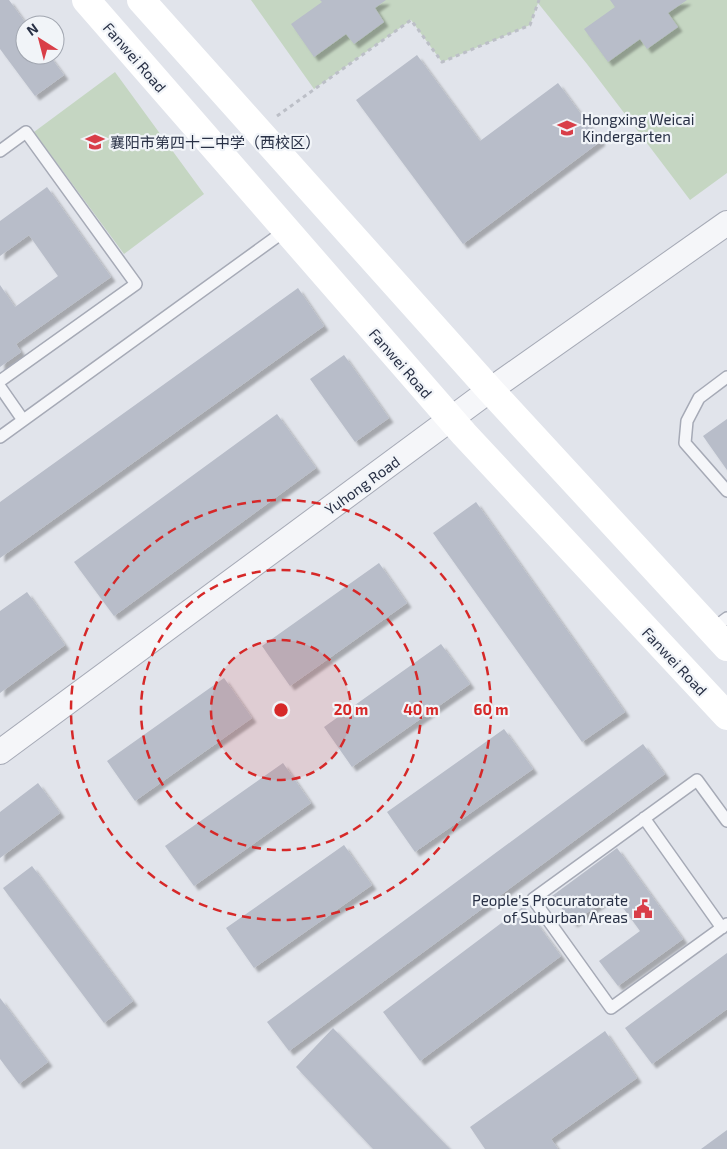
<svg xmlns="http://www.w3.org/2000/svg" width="727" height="1149" font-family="'Exo 2','Noto Sans SC',sans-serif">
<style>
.green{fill:#c5d6c2}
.building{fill:#b8bdc9;filter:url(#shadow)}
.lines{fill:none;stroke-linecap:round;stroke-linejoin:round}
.lane-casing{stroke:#a6aab6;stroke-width:14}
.street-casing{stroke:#a6aab6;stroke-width:26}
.path{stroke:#bcbfc7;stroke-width:3;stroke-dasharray:4 4;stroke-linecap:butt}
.lane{stroke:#f5f6f9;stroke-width:11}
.street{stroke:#f5f6f9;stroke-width:24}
.secondary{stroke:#fff;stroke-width:28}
.ring{fill:none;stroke:#d62828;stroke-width:2.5;stroke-dasharray:9 6}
.labels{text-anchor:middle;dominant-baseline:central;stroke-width:4.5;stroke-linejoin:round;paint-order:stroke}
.street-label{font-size:15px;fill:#283045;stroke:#f1f4f8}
.poi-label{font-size:15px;fill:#283045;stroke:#f1f4f8;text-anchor:start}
.centre{fill:#d62828;stroke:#f1f4f8;stroke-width:2.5}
.ring-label{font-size:15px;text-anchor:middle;font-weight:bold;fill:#d62828;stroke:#f1f4f8;stroke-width:4.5;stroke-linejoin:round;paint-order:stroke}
</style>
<defs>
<filter id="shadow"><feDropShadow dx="4.5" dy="4.5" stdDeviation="1" flood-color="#0004"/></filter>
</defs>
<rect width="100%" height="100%" fill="#e1e4eb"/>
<path class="green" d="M 251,0 L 727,0 L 727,173 L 690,200 L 587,64 L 538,3 L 530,25 L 442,62 L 411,20 L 314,89 Z
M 115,72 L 204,194 L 124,254 L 34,132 Z"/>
<path class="building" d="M 0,0 L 9,0 L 27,25 L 25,25 L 25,55 L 49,55 L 64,75 L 35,96 L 0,49 Z
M 320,0 L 386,0 L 375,8 L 384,22 L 354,44 L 346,34 L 314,57 L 291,24 L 322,2 Z
M 610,0 L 687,0 L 668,13 L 678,27 L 647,49 L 640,39 L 608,62 L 584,29 L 615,7 Z
M 417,55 L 480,141 L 558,83 L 601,141 L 463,244 L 356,100 Z
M 47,187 L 111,277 L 16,344 L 21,352 L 0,367 L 0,285 L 15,307 L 58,276 L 29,235 L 0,256 L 0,221 Z
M 298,288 L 324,326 L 0,558 L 0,502 Z
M 344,355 L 389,418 L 355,442 L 310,379 Z
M 277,414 L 316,468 L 114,616 L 74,562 Z
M 727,419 L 727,470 L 703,436 Z
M 476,502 L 625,712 L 582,742 L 433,533 Z
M 379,563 L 407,603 L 290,686 L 262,646 Z
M 27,592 L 65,645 L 0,693 L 0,611 Z
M 441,644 L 470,684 L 352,767 L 324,727 Z
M 224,678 L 252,718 L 135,801 L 107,761 Z
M 504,729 L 533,769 L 415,852 L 387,812 Z
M 643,744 L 665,774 L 289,1051 L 267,1022 Z
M 283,763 L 311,803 L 194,886 L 165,846 Z
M 38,783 L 60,813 L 0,858 L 0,812 Z
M 344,845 L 372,885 L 254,968 L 226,928 Z
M 617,848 L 683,939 L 618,986 L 599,961 L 640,931 L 613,894 L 573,923 L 552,896 Z
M 32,866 L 133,1001 L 104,1023 L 3,888 Z
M 524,906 L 561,956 L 420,1061 L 383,1012 Z
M 727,953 L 727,1009 L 652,1064 L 625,1028 Z
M 0,998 L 48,1062 L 19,1084 L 0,1059 Z
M 333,1028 L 450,1149 L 373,1149 L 296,1067 Z
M 605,1031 L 637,1078 L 551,1139 L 558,1149 L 485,1149 L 470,1127 Z
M 727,1130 L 727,1149 L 701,1149 Z"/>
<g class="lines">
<g class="lane-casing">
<path id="lane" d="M 0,151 L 26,132 L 136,284 L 0,381
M 727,377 L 699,398 L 687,421 L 685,443 L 727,491
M 0,387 L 23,420
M 0,437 L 286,230
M 711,630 L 727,618
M 644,818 L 722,928
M 727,821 L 697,780 L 533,899 L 611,1008 L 727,924"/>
</g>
<g class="street-casing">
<path id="street" d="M 0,752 L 490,390 L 727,223"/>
</g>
<path class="path" d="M 277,116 L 411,20 L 442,62 L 530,25 L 539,0"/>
<use href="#lane" class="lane"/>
<use href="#street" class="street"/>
<path class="secondary" d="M 86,0 L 464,434 L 727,716
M 141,0 L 490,390 L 727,647"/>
</g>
<circle cx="281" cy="710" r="70" fill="#d62828" fill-opacity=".12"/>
<g class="ring">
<circle cx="281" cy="710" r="70"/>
<circle cx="281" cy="710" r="140"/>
<circle cx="281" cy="710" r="210"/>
</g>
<defs>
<g id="school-bare" transform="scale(1.5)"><path d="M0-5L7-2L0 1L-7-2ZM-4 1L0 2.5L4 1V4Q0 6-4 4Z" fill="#d93e48" stroke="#f1f4f8" stroke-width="2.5" paint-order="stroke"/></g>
<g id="civic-bare" transform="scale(1.5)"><path d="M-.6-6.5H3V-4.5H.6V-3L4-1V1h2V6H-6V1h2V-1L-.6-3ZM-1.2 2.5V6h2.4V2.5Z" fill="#d93e48" stroke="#f1f4f8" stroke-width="2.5" paint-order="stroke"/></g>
</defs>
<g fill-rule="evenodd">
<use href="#school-bare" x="567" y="128"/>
<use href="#school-bare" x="95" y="142"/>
<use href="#civic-bare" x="643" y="909"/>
</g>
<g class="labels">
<g class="street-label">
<text transform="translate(135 57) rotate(49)">Fanwei Road</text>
<text transform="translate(401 363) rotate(49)">Fanwei Road</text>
<text transform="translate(362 485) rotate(-36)">Yuhong Road</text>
<text transform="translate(675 661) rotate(47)">Fanwei Road</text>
</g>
<g class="poi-label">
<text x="582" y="119">Hongxing Weicai<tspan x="582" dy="17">Kindergarten</tspan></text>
<text x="110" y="142">襄阳市第四十二中学（西校区）</text>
<text x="628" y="900" text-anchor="end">People's Procuratorate<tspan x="628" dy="17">of Suburban Areas</tspan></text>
</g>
</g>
<circle cx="281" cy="710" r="8" class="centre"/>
<g class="ring-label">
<text x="351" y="715">20 m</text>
<text x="421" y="715">40 m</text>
<text x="491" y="715">60 m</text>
</g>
<g transform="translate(40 40) rotate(324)"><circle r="24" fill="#f1f4f8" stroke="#a1a6b0"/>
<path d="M0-4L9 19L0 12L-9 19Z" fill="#d93e48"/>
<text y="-8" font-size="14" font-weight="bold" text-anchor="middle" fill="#283045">N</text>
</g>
</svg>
